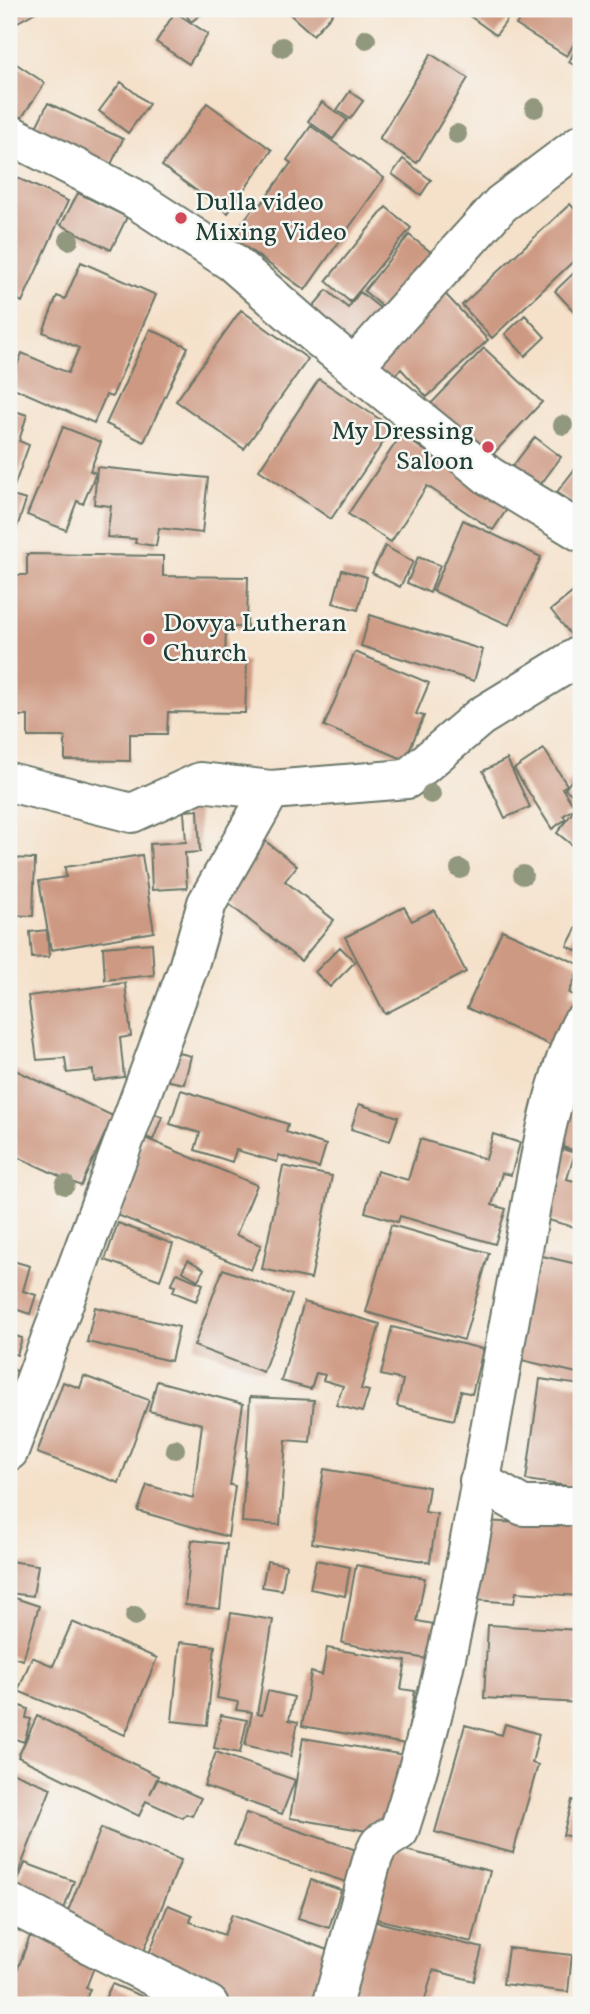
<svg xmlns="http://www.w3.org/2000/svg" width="590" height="2014" font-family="Vollkorn,serif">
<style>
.building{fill:#ce9982}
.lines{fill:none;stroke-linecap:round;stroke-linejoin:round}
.minor-casing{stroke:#6a7668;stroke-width:42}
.minor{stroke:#fff;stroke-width:38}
.tree{fill:#91987e}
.poi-dot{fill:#d1495b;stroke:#f6f6f2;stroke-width:2.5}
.labels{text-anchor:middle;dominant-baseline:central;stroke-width:5;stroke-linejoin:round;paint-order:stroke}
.poi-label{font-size:26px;fill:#1f3d34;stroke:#f6f6f2;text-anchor:start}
</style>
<rect width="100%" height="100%" fill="#f6f6f2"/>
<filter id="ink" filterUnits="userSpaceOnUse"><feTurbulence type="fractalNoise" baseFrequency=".0143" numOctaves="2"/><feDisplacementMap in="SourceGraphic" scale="14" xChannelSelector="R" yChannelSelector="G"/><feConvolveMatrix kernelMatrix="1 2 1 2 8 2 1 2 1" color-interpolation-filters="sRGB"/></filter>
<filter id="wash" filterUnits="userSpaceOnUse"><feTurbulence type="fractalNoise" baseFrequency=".00686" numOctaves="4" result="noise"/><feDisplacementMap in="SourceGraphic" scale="28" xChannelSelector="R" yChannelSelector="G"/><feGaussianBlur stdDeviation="1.57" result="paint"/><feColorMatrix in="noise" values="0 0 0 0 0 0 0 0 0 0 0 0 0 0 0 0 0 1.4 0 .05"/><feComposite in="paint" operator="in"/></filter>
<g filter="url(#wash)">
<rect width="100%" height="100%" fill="#f5e1ca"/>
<g id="blocks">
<path class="building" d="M 9,9 L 41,9 L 14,24 Z
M 182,9 L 208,9 L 191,22 Z
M 284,9 L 337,9 L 313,35 Z
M 460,9 L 515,9 L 496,35 Z
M 526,9 L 581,9 L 581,31 L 567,56 L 516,25 Z
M 175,12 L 208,34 L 189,64 L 156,42 Z
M 581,39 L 581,69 L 569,62 Z
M 431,54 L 468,78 L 417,163 L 379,139 Z
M 9,59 L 45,83 L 18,123 L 9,118 Z
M 121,82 L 149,104 L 128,133 L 99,111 Z
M 350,91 L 363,101 L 350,119 L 337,110 Z
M 322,102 L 347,120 L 333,139 L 308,121 Z
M 48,103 L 123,139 L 107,173 L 31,137 Z
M 207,103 L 272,150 L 228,213 L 162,166 Z
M 311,126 L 384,178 L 305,290 L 232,237 L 256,204 L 259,207 L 291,163 L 287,160 Z
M 403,159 L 431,180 L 421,195 L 392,174 Z
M 13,176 L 68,201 L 22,302 L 9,296 L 9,184 Z
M 78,193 L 127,217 L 111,250 L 61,225 Z
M 570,204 L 581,216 L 581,254 L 492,338 L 462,305 Z
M 386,207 L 411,228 L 350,302 L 326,281 Z
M 409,235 L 432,253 L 394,316 L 364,291 Z
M 81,262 L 156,295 L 112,397 L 106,395 L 94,423 L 9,386 L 22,353 L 68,373 L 79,348 L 43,332 L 57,296 L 65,299 Z
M 581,266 L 581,319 L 555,291 Z
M 438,286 L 488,340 L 427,397 L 401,369 L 388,381 L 364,355 Z
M 327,290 L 348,308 L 360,292 L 390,316 L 355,358 L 304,317 Z
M 241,310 L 308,359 L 244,449 L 176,401 Z
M 525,315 L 545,337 L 525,356 L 505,334 Z
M 150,329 L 188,347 L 144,442 L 106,424 Z
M 484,348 L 542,402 L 483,465 L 425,410 Z
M 319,379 L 393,428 L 331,519 L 259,470 Z
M 9,409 L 27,415 L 19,441 L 29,445 L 12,492 L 9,491 Z
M 63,427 L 101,442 L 90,471 L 96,473 L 83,504 L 77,501 L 66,530 L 27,515 Z
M 401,435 L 509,506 L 493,530 L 427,486 L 391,542 L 348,514 Z
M 535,437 L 561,457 L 538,488 L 512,467 Z
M 581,461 L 581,511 L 557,492 Z
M 97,467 L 208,478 L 202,533 L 159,528 L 156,546 L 135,543 L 136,539 L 107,537 L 111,506 L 94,504 Z
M 9,495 L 26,500 L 9,552 Z
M 463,520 L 541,557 L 509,625 L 433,591 Z
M 385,546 L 413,562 L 400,587 L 372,573 Z
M 27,554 L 163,556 L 163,576 L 248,577 L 247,627 L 226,627 L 225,661 L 247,661 L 245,713 L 168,712 L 167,734 L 130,734 L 130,761 L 65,760 L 65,737 L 28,737 L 28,716 L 9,716 L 9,575 L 27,575 Z
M 418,557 L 440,565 L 430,593 L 407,583 Z
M 342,570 L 367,577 L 358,610 L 333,603 Z
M 577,589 L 581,594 L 581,635 L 575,640 L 551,610 Z
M 370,615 L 483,650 L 474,681 L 361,646 Z
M 355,652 L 429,683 L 416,714 L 424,716 L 405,760 L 324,726 Z
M 544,749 L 567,785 L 562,788 L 575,808 L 563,816 L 566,819 L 552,829 L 514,769 Z
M 507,759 L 530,807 L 505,818 L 483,771 Z
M 581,768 L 581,801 L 565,789 Z
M 581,801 L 581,852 L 557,833 Z
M 198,810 L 200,852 L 185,853 L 187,888 L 152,890 L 150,844 L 186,842 L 184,811 Z
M 264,840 L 297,866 L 285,881 L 334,920 L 301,961 L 220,897 Z
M 142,855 L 154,932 L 51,950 L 39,881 L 66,877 L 65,867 Z
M 9,858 L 35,859 L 33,916 L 9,915 Z
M 404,907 L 412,921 L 434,910 L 466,972 L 385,1014 L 345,937 Z
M 581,919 L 581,953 L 567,946 Z
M 47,930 L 49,957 L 32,958 L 30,932 Z
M 502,930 L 581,965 L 569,993 L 581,998 L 559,1049 L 467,1008 Z
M 152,943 L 154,975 L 105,980 L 103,947 Z
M 340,947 L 355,962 L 330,987 L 315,972 Z
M 125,983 L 131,1036 L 120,1038 L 124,1077 L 94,1081 L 93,1070 L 67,1073 L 65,1058 L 37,1060 L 28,996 Z
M 581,1050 L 581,1152 L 555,1145 Z
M 171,1051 L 191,1056 L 184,1084 L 165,1080 Z
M 9,1067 L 113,1116 L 81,1186 L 9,1153 Z
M 181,1090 L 288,1124 L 286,1132 L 326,1145 L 319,1168 L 279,1155 L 277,1162 L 236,1150 L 232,1162 L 195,1150 L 200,1133 L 170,1124 Z
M 359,1104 L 398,1117 L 390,1141 L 351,1129 Z
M 151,1112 L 162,1117 L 153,1140 L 142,1135 Z
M 493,1134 L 520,1143 L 511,1175 L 502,1173 L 492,1205 L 506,1209 L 495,1244 L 400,1216 L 398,1222 L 365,1212 L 377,1171 L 408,1180 L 420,1139 L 486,1159 Z
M 145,1138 L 257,1185 L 236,1235 L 261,1245 L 251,1270 L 115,1214 Z
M 556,1147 L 575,1153 L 567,1179 L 581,1183 L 581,1229 L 541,1218 Z
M 283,1166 L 332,1176 L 311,1279 L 262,1269 Z
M 118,1223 L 173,1244 L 160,1280 L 105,1260 Z
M 391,1225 L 489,1253 L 464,1340 L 366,1312 Z
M 534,1254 L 581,1265 L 581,1374 L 509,1357 Z
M 9,1260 L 30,1266 L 23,1291 L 36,1295 L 30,1314 L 9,1307 L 15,1288 L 9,1299 Z
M 188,1260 L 204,1269 L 198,1280 L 182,1271 Z
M 223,1269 L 292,1295 L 263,1372 L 194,1346 Z
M 177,1273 L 203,1284 L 196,1301 L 173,1292 L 175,1286 L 171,1285 Z
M 304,1302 L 380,1324 L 361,1389 L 369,1391 L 362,1412 L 336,1405 L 343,1386 L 323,1380 L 325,1375 L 316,1373 L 311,1389 L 281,1381 Z
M 95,1307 L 179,1327 L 171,1361 L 87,1342 Z
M 392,1327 L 483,1349 L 472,1394 L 461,1391 L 454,1420 L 397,1406 L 403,1380 L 381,1375 Z
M 9,1334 L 22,1338 L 17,1355 L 9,1352 Z
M 9,1368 L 24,1374 L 9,1414 Z
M 84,1376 L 149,1400 L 119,1483 L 37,1453 L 63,1382 L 80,1388 Z
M 540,1379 L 581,1385 L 581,1436 L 575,1487 L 526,1480 Z
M 157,1381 L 243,1404 L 230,1485 L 235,1486 L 228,1537 L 138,1511 L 147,1485 L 193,1498 L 202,1424 L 149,1411 Z
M 250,1397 L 314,1400 L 310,1442 L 286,1440 L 280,1525 L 242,1522 Z
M 324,1469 L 429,1487 L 425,1512 L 437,1514 L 430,1562 L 312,1543 Z
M 481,1521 L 581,1526 L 581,1596 L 516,1592 L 514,1603 L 476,1600 Z
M 192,1540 L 227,1544 L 220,1609 L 185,1605 Z
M 316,1560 L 350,1567 L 345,1596 L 310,1589 Z
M 9,1561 L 38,1565 L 33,1596 L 9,1593 Z
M 267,1561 L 286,1565 L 282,1590 L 262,1587 Z
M 356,1565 L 425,1578 L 417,1621 L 439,1625 L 432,1660 L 342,1643 Z
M 9,1596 L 39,1606 L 23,1660 L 9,1656 Z
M 231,1613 L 273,1620 L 257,1714 L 262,1715 L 268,1691 L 294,1697 L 289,1720 L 298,1722 L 291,1756 L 245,1745 L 252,1712 L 236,1710 L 238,1702 L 217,1698 Z
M 72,1622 L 157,1658 L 125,1735 L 18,1691 L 32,1657 L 53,1666 Z
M 488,1625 L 581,1630 L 581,1703 L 484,1698 Z
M 180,1642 L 215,1646 L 207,1725 L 172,1721 Z
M 327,1648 L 406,1661 L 401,1689 L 415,1691 L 406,1744 L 302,1726 L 311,1672 L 322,1675 Z
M 9,1702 L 28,1709 L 26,1718 L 31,1719 L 24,1742 L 9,1737 Z
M 221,1715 L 247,1720 L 240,1753 L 214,1748 Z
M 37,1716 L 158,1776 L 150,1794 L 158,1779 L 201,1798 L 192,1816 L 186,1814 L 183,1818 L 146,1801 L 139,1816 L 18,1757 Z
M 505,1724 L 539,1734 L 532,1763 L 538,1765 L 513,1853 L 435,1832 L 465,1725 L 502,1735 Z
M 303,1738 L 405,1755 L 391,1835 L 290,1818 Z
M 216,1752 L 295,1780 L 282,1814 L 204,1786 Z
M 9,1771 L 51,1788 L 12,1889 L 9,1888 Z
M 572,1800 L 581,1802 L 581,1839 L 563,1835 Z
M 246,1813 L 365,1853 L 355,1885 L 234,1845 Z
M 101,1828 L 181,1860 L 142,1955 L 64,1921 Z
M 381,1844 L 490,1871 L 472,1942 L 364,1916 Z
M 25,1863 L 74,1881 L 63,1912 L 13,1893 Z
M 311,1880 L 341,1890 L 329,1928 L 298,1918 Z
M 168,1905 L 192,1915 L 190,1922 L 224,1935 L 232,1914 L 343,1956 L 334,2005 L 238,2005 L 143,1969 Z
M 361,1918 L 482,1948 L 474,1981 L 433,1970 L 424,2003 L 417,2001 L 416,2005 L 340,2005 Z
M 30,1936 L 98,1957 L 86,1988 L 90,1989 L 84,2005 L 9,2005 L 9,1992 Z
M 508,1948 L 572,1955 L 568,1992 L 503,1984 Z
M 112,1984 L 163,2005 L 102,2005 Z"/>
</g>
</g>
<g filter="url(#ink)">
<use href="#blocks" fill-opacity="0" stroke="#6a7668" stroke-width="2"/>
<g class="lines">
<g class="minor-casing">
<path id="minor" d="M 9,134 L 132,197 L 232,262 L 318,337 L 489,476 L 581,532
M 354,366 L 501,204 L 581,144
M 9,782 L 132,813 L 200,782 L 271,790 L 407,779 L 480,717 L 581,655
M 9,1451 L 188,968 L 207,903 L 271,790
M 479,1481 L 523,1506 L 581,1506
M 9,1903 L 209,2005
M 332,2005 L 373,1857 L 379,1844 L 399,1831 C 459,1648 483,1454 520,1265 C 535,1189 547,1092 581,1024"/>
</g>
<use href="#minor" class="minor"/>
</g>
<g class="tree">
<circle cx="366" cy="39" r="10"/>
<circle cx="282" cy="47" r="10"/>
<circle cx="535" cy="108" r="10"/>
<circle cx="457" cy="134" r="10"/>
<circle cx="69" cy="240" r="10"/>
<circle cx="563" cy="425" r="10"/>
<circle cx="431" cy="794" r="10"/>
<circle cx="460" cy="869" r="10"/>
<circle cx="523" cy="875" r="10"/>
<circle cx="65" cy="1185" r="10"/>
<circle cx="175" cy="1449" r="10"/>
<circle cx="135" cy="1616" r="10"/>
</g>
</g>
<g class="poi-dot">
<circle cx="181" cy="218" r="7"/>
<circle cx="488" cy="447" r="7"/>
<circle cx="149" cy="639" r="7"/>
</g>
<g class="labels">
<g class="poi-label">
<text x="195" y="203">Dulla video<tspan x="195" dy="30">Mixing Video</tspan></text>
<text x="474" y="432" text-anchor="end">My Dressing<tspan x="474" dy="30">Saloon</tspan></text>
<text x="163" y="624">Dovya Lutheran<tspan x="163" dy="30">Church</tspan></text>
</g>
</g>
<rect width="590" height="2014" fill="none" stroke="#f6f6f2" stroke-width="35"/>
</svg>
